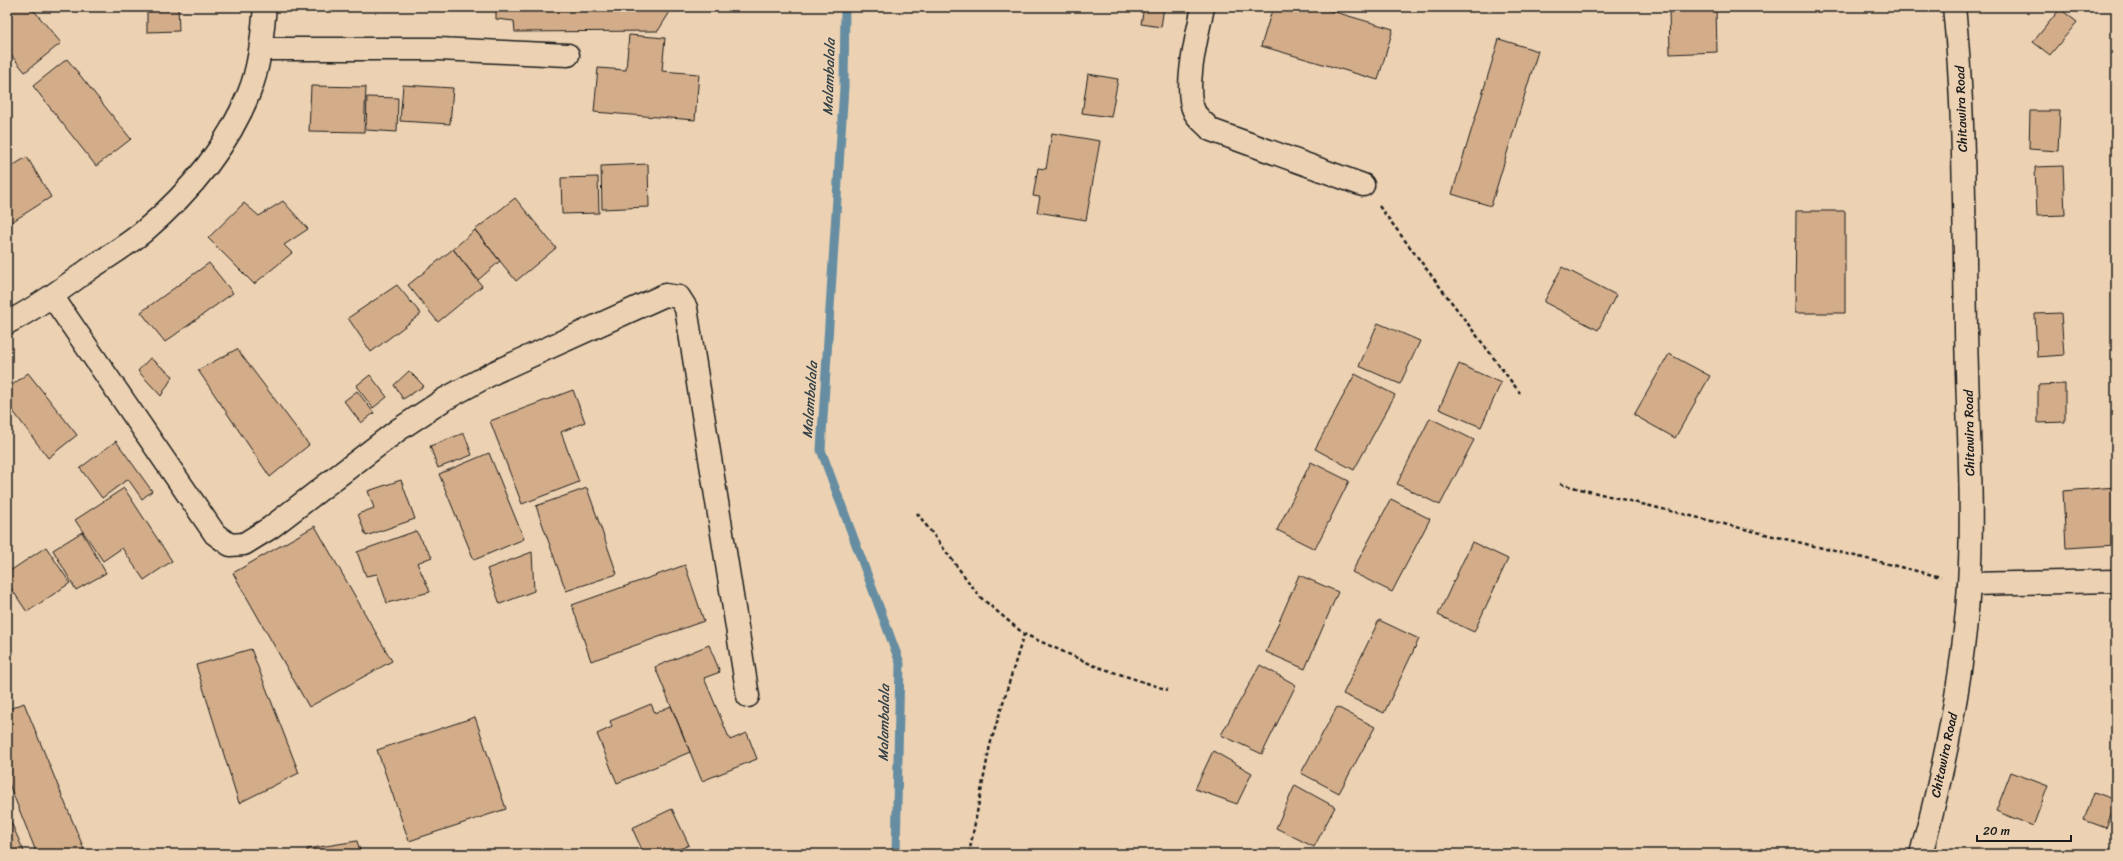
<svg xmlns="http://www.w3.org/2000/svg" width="2123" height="861" font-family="Sriracha,sans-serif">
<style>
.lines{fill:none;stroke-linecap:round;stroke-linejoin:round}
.stream{stroke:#668da1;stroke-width:9}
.building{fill:#d3ad89;stroke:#1c1c1c}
.minor-casing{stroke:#1c1c1c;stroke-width:25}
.tertiary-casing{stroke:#1c1c1c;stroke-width:25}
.path{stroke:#1c1c1c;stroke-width:2.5;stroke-dasharray:4 3;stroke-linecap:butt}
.minor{stroke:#ecd2b3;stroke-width:22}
.tertiary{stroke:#ecd2b3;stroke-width:22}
.labels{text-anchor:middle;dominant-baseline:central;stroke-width:3;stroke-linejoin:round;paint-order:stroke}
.street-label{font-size:13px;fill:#1c1c1c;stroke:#ecd2b3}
.water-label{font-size:14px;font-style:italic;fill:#354248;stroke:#ecd2b3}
</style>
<rect width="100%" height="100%" fill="#ecd2b3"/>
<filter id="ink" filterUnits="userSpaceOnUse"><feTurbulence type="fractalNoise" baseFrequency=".025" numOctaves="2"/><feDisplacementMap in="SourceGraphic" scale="8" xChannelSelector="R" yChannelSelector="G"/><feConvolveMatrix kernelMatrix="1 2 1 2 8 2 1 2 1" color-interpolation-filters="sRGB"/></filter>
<g filter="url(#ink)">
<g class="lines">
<path class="stream" d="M 845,7 L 844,87 L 821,450 L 900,663 L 896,854"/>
</g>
<path class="building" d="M 7,7 L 31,7 L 61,43 L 25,72 L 7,50 Z
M 147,7 L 178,7 L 179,31 L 147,32 Z
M 496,7 L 673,7 L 658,31 L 515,32 L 514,21 L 496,19 Z
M 1144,7 L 1164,7 L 1161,27 L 1141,24 Z
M 1273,7 L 1318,7 L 1393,29 L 1378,80 L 1261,46 Z
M 1669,7 L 1716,7 L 1717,52 L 1670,54 Z
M 2060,9 L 2077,22 L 2050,55 L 2033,42 Z
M 629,35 L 665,38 L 662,71 L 699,74 L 695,120 L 594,112 L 598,68 L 626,70 Z
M 1499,39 L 1538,51 L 1491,206 L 1452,194 Z
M 67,59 L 131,139 L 96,166 L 33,86 Z
M 1088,74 L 1118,79 L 1111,117 L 1082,113 Z
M 403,85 L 453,88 L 450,124 L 400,121 Z
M 311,86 L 366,87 L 364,132 L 309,131 Z
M 367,97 L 398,98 L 397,132 L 366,130 Z
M 2030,111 L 2060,111 L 2058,151 L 2029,149 Z
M 1052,133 L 1100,141 L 1086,220 L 1037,212 L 1040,197 L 1033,196 L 1038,168 L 1046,169 Z
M 27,157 L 51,197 L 7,225 L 7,169 Z
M 648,164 L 649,207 L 602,209 L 601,166 Z
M 2063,166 L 2065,215 L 2037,216 L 2035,167 Z
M 598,177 L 599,213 L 562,214 L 561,178 Z
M 515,198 L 556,248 L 516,281 L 475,230 Z
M 283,201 L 308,229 L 284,245 L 292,253 L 254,284 L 208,238 L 244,203 L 259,216 Z
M 1796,211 L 1845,211 L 1845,313 L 1795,313 Z
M 475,230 L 500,261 L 478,280 L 453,249 Z
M 453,249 L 482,286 L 438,322 L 408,285 Z
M 209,263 L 233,293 L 165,342 L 141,312 Z
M 1562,267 L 1616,295 L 1598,330 L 1544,302 Z
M 397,285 L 421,314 L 371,352 L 348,318 Z
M 2061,313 L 2064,355 L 2037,357 L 2035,314 Z
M 1378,323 L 1420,341 L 1400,384 L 1359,366 Z
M 237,349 L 309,445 L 270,477 L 198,370 Z
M 1669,354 L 1710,376 L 1675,438 L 1634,415 Z
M 150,358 L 173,376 L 161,396 L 138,371 Z
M 1459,364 L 1501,383 L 1481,427 L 1439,409 Z
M 409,371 L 424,386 L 403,399 L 394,385 Z
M 28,373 L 77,435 L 48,458 L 7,403 L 7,389 Z
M 1355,374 L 1395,395 L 1354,470 L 1315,449 Z
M 370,375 L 387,397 L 373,408 L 356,386 Z
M 2065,384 L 2065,422 L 2038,423 L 2038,385 Z
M 573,390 L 585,422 L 561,432 L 579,482 L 522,504 L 490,421 Z
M 357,391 L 374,413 L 361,423 L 344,401 Z
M 1430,418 L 1474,440 L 1440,505 L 1397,484 Z
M 464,433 L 472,455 L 438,468 L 430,446 Z
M 116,441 L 152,491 L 142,499 L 128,479 L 102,498 L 80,468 Z
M 489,453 L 524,539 L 474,560 L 439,474 Z
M 1311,462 L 1349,481 L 1315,549 L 1277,530 Z
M 401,480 L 415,519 L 366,536 L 358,514 L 374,508 L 368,491 Z
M 2116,487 L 2116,545 L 2066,548 L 2063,491 Z
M 124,488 L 172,561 L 144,580 L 122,548 L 103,561 L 75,520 Z
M 587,488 L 617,574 L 566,591 L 536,506 Z
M 1391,499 L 1430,519 L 1392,592 L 1352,572 Z
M 315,526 L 392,661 L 309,707 L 233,573 Z
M 416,531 L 432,557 L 417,563 L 430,592 L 387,603 L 377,574 L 366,576 L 357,552 Z
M 82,532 L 106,573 L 76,590 L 53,550 Z
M 1472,542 L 1508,559 L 1474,632 L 1438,615 Z
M 46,547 L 70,583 L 27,612 L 7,582 L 7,573 Z
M 532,552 L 534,591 L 500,604 L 487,569 Z
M 685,565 L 704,621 L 591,661 L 572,605 Z
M 1299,575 L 1338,592 L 1305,669 L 1266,652 Z
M 1379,620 L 1419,639 L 1384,713 L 1343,694 Z
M 709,645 L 720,672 L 704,678 L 730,740 L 747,733 L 757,759 L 702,781 L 655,667 Z
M 251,649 L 299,773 L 239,803 L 196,665 Z
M 1260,665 L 1296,685 L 1262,754 L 1221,735 Z
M 24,703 L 86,854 L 37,854 L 7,779 L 7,710 Z
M 651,704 L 655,713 L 671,706 L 690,752 L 617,783 L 597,734 L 612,727 L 610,721 Z
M 1337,707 L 1375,727 L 1339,793 L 1301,773 Z
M 475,717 L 506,809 L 409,841 L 377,750 Z
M 1213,751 L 1252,773 L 1237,804 L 1195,789 Z
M 2011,772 L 2048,786 L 2033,826 L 1996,811 Z
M 1295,785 L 1335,807 L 1314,847 L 1276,828 Z
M 2094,792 L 2116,800 L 2106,828 L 2084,820 Z
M 672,809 L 689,845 L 669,854 L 644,854 L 632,828 Z
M 7,813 L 25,854 L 7,854 Z
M 357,841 L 361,854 L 308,854 L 307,849 Z"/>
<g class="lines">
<g class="minor-casing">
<path id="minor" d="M 1203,7 C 1198,32 1183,88 1194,111 C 1197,118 1206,124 1211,130 L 1363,185
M 261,49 L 438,49 L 568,55
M 52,296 L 215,534 L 230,545 L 244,544 L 270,528 L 398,430 L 445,399 L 495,372 L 665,295 L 679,297 L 686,308 L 748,696
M 7,323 C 36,308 62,289 88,270 C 106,258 126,246 143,232 C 188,194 227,148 249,93 C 260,66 262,36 265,7
M 1969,584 L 2116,581"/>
</g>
<g class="tertiary-casing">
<path id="tertiary" d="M 1921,854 C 1945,767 1963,676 1969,585 C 1974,499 1967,413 1966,328 C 1964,221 1965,114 1954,7"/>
</g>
<path class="path" d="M 1379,206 L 1520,393
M 1560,484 L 1941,577
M 917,513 L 980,597 L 1024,634 L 1095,666 L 1168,690
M 969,854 L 990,745 L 1024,634"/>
<use href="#minor" class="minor"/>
<use href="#tertiary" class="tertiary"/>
</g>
</g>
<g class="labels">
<g class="street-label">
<text transform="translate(1961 109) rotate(-92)">Chitawira Road</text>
<text transform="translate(1969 433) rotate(-91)">Chitawira Road</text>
<text transform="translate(1944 755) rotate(-78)">Chitawira Road</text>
</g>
<g class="water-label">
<text transform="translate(829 77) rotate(-88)">Malambalala</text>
<text transform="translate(810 400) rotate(-86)">Malambalala</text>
<text transform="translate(884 723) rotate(-89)">Malambalala</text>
</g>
</g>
<rect width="2123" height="861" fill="none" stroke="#ecd2b3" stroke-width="24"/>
<rect x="12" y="12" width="2099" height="837" fill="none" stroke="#1c1c1c" stroke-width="1.5" filter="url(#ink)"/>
<path d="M1977 835v6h94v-6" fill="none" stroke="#1c1c1c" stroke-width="2"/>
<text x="1983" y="835" font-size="12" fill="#1c1c1c" stroke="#ecd2b3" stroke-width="3" paint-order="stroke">20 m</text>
</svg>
